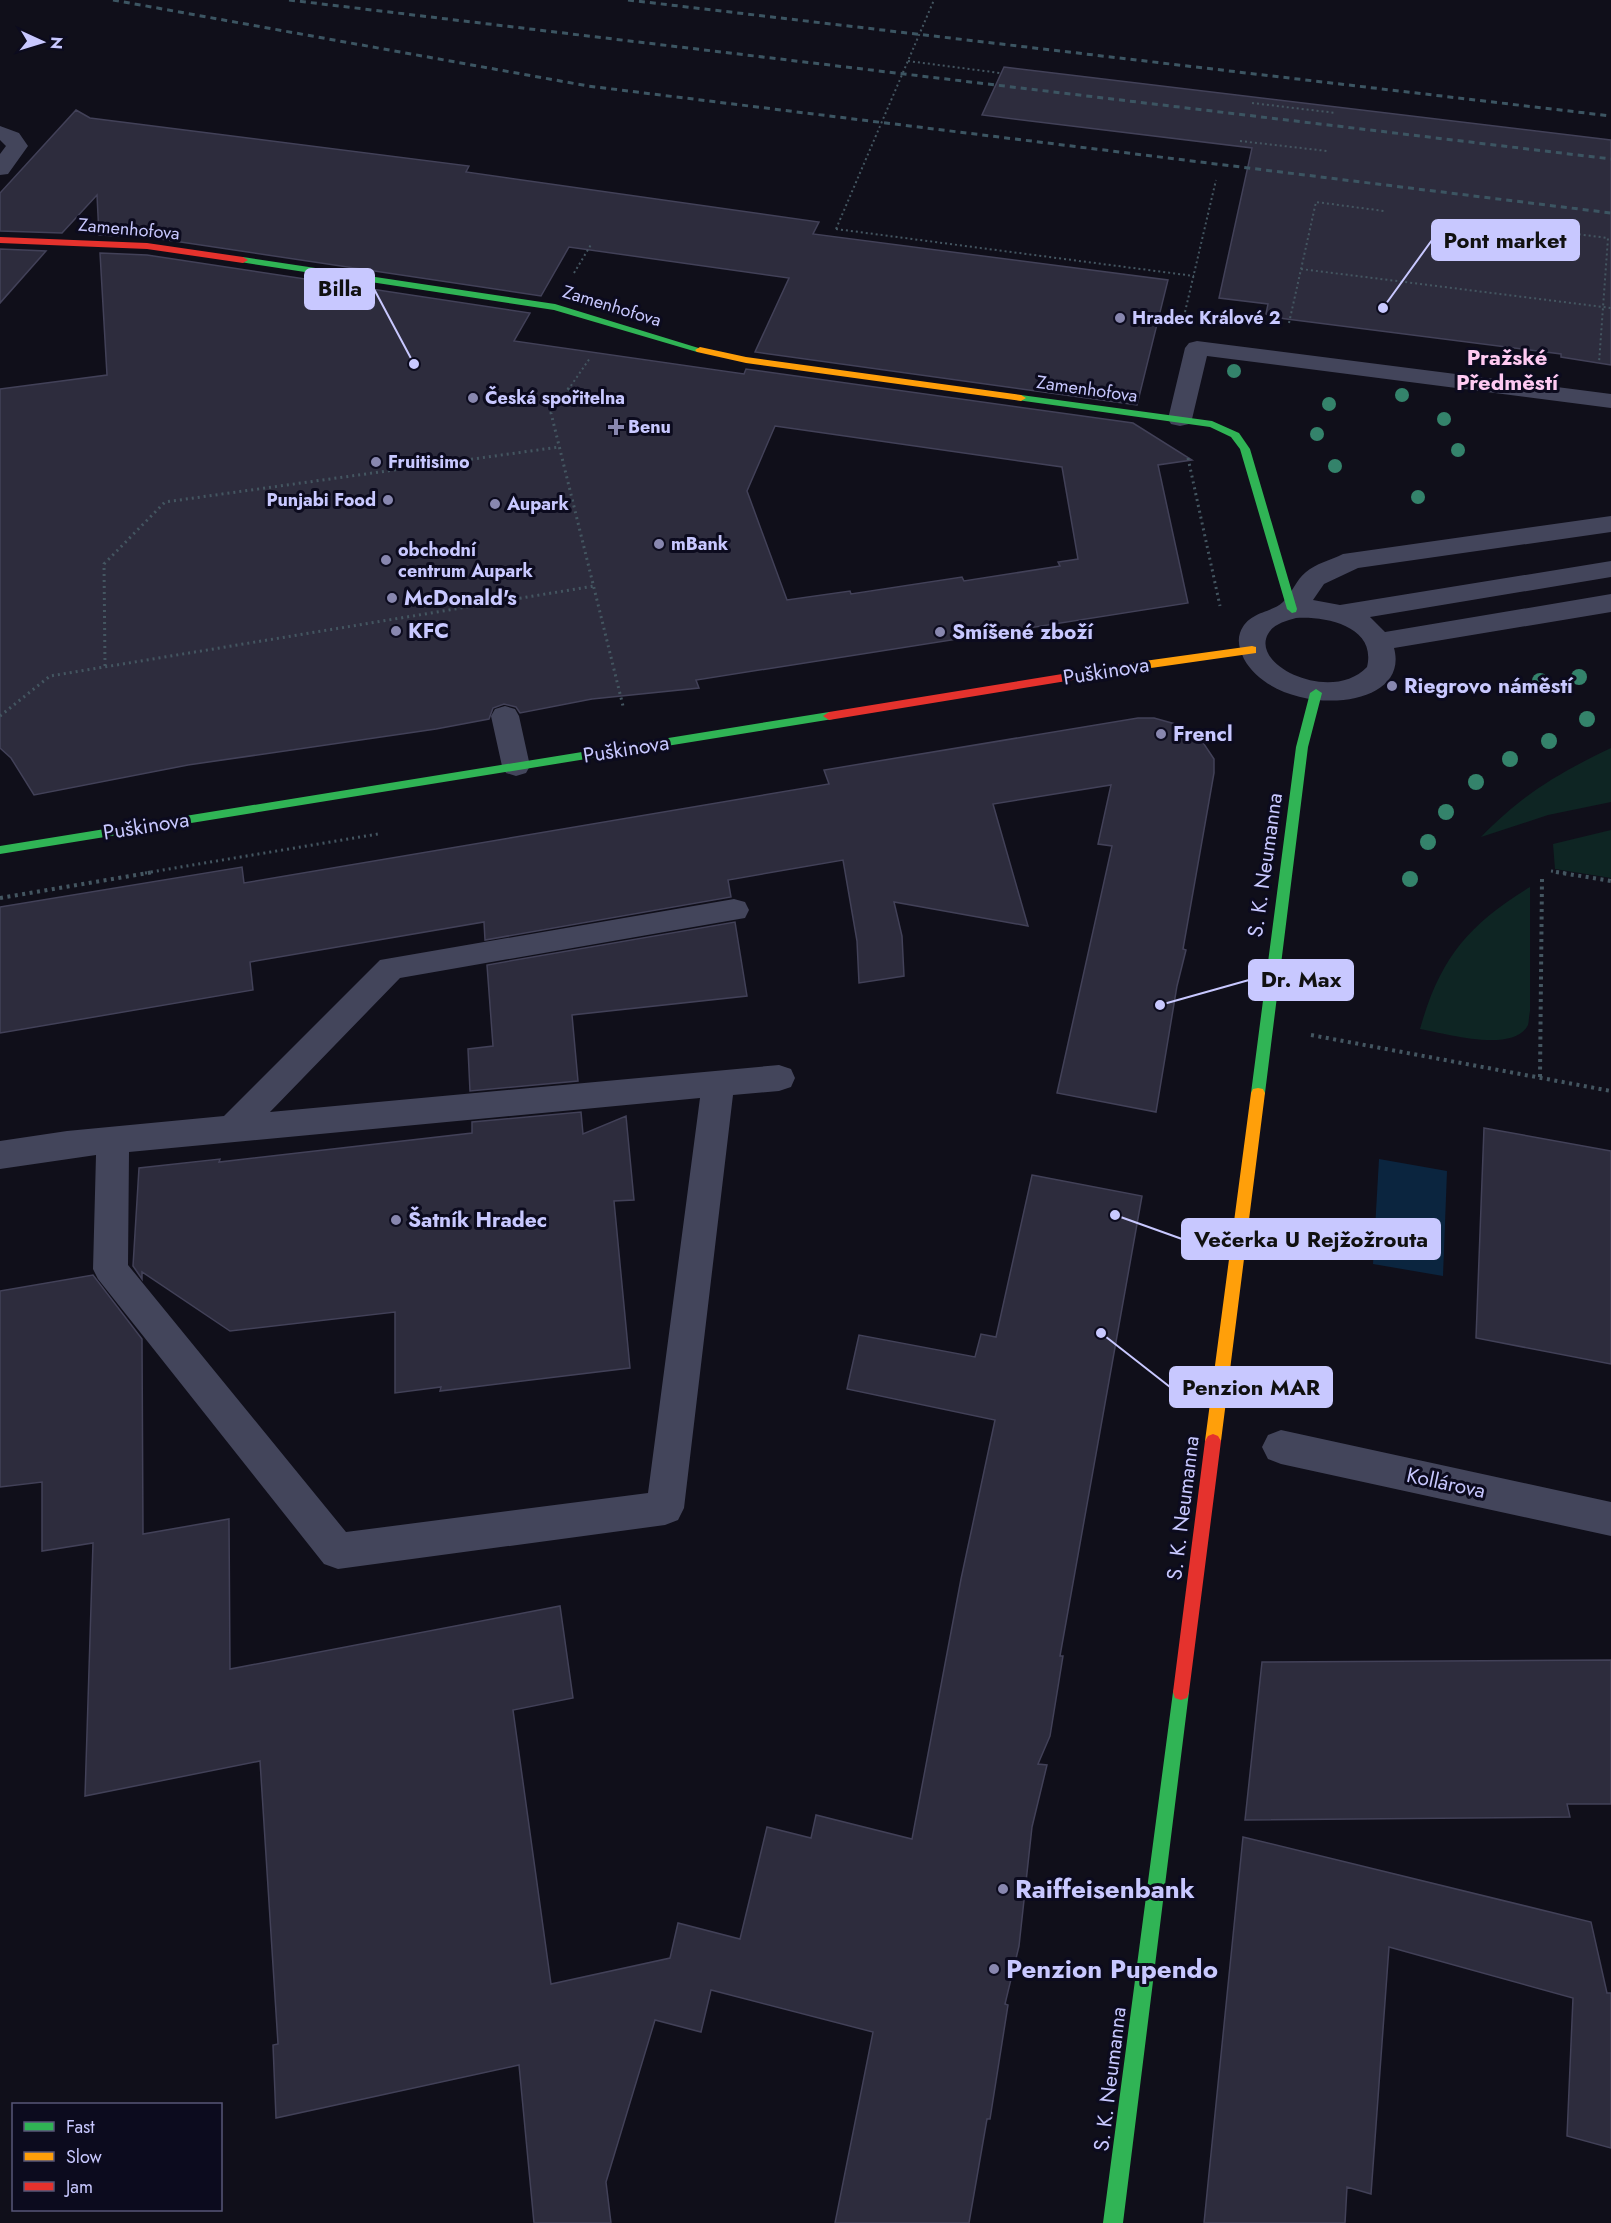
<svg xmlns="http://www.w3.org/2000/svg" width="1611" height="2223" font-family="Jost,sans-serif">
<style>
.green{fill:#0e2523}
.water{fill:#0b253f}
.building{fill:#2d2c3d;stroke:#424158;stroke-width:1.5;fill-rule:evenodd}
.lines{fill:none;stroke-linecap:round;stroke-linejoin:round}
.path-far2{stroke:#445661;stroke-width:2;stroke-dasharray:2 3;stroke-linecap:butt}
.path-far1{stroke:#445661;stroke-width:3;stroke-dasharray:2 4;stroke-linecap:butt}
.path{stroke:#445661;stroke-width:4;stroke-dasharray:3 4.5;stroke-linecap:butt}
.lane{fill:#43455b;fill-rule:evenodd}
.street{fill:#43455b;fill-rule:evenodd}
.fast{fill:#30b455;fill-rule:evenodd}
.slow{fill:#ff9f0a;fill-rule:evenodd}
.jam{fill:#e5322d;fill-rule:evenodd}
.rail{stroke:#3c5562;stroke-width:3;stroke-dasharray:6 5;stroke-linecap:butt}
.path-bridge{stroke:#445661;stroke-width:2;stroke-dasharray:2 3;stroke-linecap:butt}
.tree{fill:#34836b}
.poi-dot{fill:#8887af;stroke:#0c0b1e;stroke-width:2}
.labels{text-anchor:middle;dominant-baseline:central;stroke-width:6;stroke-linejoin:round;paint-order:stroke}
.far-street-label{font-size:18px;fill:#c8c8ff;stroke:#0c0b1e}
.far-poi-label{font-size:18px;font-weight:bold;fill:#c8c8ff;stroke:#0c0b1e;text-anchor:start}
.poi-label{font-size:21px;font-weight:bold;fill:#c8c8ff;stroke:#0c0b1e;text-anchor:start}
.street-label{font-size:21px;fill:#c8c8ff;stroke:#0c0b1e}
.far-district-label{font-size:22px;font-weight:bold;fill:#ffcaf2;stroke:#0c0b1e}
.near-poi-label{font-size:26px;font-weight:bold;fill:#c8c8ff;stroke:#0c0b1e;text-anchor:start}
.leader{fill:none;stroke:#c8c8ff;stroke-width:2}
.callout-dot{fill:#c8c8ff;stroke:#0c0b1e;stroke-width:2}
.callout{fill:#c8c8ff;stroke:#c8c8ff;stroke-width:2}
.callout-label{font-size:22px;text-anchor:middle;font-weight:bold;fill:#111}
</style>
<rect width="100%" height="100%" fill="#100f1a"/>
<path class="green" d="M 1611,748 L 1611,802 L 1548,815 L 1481,837 C 1523,794 1557,774 1611,748 Z
M 1611,830 L 1611,878 L 1555,869 L 1553,844 Z
M 1530,887 L 1530,1011 C 1529,1015 1529,1021 1528,1025 C 1514,1054 1444,1033 1420,1029 C 1440,958 1468,925 1530,887 Z"/>
<path class="water" d="M 1379,1159 L 1447,1171 L 1443,1276 L 1373,1264 Z"/>
<path class="building" d="M 1004,67 L 1611,140 L 1611,365 L 1561,357 L 1561,354 L 1271,317 L 1266,314 L 1268,304 L 1219,298 L 1252,148 L 982,115 Z
M 76,110 L 90,118 L 469,166 L 466,172 L 819,222 L 813,234 L 1168,280 L 1137,405 L 755,352 L 789,278 L 569,247 L 541,296 L 147,237 L 99,235 L 97,195 L 62,233 L 0,231 L 0,193 Z
M 0,249 L 46,251 L 0,303 Z
M 100,253 L 147,255 L 530,313 L 514,341 L 744,374 L 746,369 L 1133,423 L 1192,460 L 1158,465 L 1188,603 L 696,680 L 699,688 L 592,699 L 520,713 L 516,707 L 504,704 L 493,708 L 489,719 L 436,729 L 188,765 L 34,795 L 11,758 L 0,748 L 0,389 L 107,375 ZM 775,426 L 1062,467 L 1078,559 L 1058,562 L 1060,566 L 964,581 L 962,577 L 851,594 L 850,591 L 787,600 L 747,491 Z
M 1138,718 L 1154,718 L 1179,725 L 1202,741 L 1214,759 L 1214,773 L 1183,949 L 1186,950 L 1177,986 L 1156,1112 L 1057,1093 L 1112,846 L 1098,844 L 1111,785 L 993,804 L 1028,926 L 894,902 L 902,936 L 904,976 L 859,983 L 857,941 L 843,860 L 728,880 L 731,897 L 485,940 L 484,922 L 250,962 L 253,990 L 0,1033 L 0,907 L 242,867 L 244,883 L 829,784 L 824,770 Z
M 735,922 L 747,996 L 572,1015 L 578,1081 L 470,1091 L 468,1049 L 493,1046 L 487,965 Z
M 581,1112 L 583,1134 L 626,1116 L 634,1200 L 614,1201 L 630,1368 L 440,1391 L 441,1387 L 395,1393 L 395,1312 L 230,1331 L 142,1272 L 142,1279 L 133,1266 L 139,1168 L 220,1159 L 219,1162 L 472,1133 L 472,1122 Z
M 1484,1128 L 1611,1151 L 1611,1364 L 1476,1338 Z
M 1032,1175 L 1142,1196 L 1060,1656 L 1063,1656 L 1050,1736 L 1038,1764 L 1047,1765 L 1032,1827 L 1019,1946 L 1005,2004 L 1008,2005 L 990,2119 L 987,2119 L 969,2223 L 835,2223 L 873,2032 L 711,1990 L 701,2032 L 655,2020 L 606,2182 L 611,2223 L 534,2223 L 519,2065 L 276,2118 L 273,2045 L 278,2044 L 260,1761 L 85,1796 L 93,1543 L 42,1551 L 42,1482 L 0,1487 L 0,1291 L 93,1275 L 142,1339 L 143,1534 L 229,1519 L 230,1669 L 560,1606 L 573,1698 L 513,1710 L 551,1984 L 670,1958 L 678,1923 L 740,1939 L 767,1827 L 811,1838 L 816,1815 L 912,1839 L 961,1579 L 995,1420 L 847,1389 L 859,1335 L 975,1357 L 981,1334 L 996,1337 Z
M 1611,1660 L 1611,1804 L 1567,1804 L 1570,1817 L 1245,1820 L 1262,1662 Z
M 1243,1837 L 1591,1922 L 1607,1993 L 1611,1993 L 1611,2148 L 1567,2136 L 1573,1998 L 1389,1947 L 1371,2194 L 1347,2187 L 1345,2223 L 1204,2223 Z"/>
<g class="lines">
<path class="path-far2" d="M 908,61 L 1000,73
M 1252,103 L 1336,113
M 1240,141 L 1327,151
M 836,229 L 1194,276
M 1544,230 L 1608,238 L 1599,363
M 1301,269 L 1611,308
M 574,273 L 592,243
M 1185,312 L 1216,180
M 1289,323 L 1316,202 L 1384,211
M 568,390 L 590,358"/>
<path class="path-far1" d="M 569,388 L 551,413 L 623,706
M 1188,458 L 1220,606
M 105,666 L 104,564 L 165,502 L 559,447
M 0,716 L 50,676 L 594,586
M 1551,871 L 1565,873
M 145,873 L 378,834"/>
<path class="path" d="M 1556,872 L 1611,881
M 0,898 L 154,872
M 1311,1035 L 1611,1091
M 1540,1077 L 1542,878"/>
<path class="lane" d="M 0,126 L 19,133 L 28,146 L 8,174 L 0,175 L 0,154 L 6,146 L 0,140 Z
M 505,706 L 515,709 L 519,716 L 530,766 L 526,773 L 516,776 L 506,773 L 502,766 L 491,716 L 495,709 Z
M 734,899 L 745,902 L 749,910 L 745,918 L 400,978 L 270,1112 L 779,1065 L 791,1069 L 795,1078 L 791,1087 L 779,1091 L 733,1095 L 684,1508 L 678,1520 L 665,1525 L 338,1569 L 324,1564 L 98,1279 L 93,1269 L 96,1155 L 0,1169 L 0,1141 L 67,1131 L 224,1116 L 380,960 ZM 700,1098 L 648,1493 L 346,1532 L 128,1265 L 129,1152 Z"/>
<path class="street" d="M 1197,341 L 1611,394 L 1611,408 L 1207,356 L 1192,419 L 1189,424 L 1180,426 L 1171,424 L 1168,419 L 1185,348 L 1189,343 Z
M 1611,516 L 1611,532 L 1358,568 L 1324,584 L 1313,600 L 1340,605 L 1611,561 L 1611,577 L 1370,617 L 1385,632 L 1611,594 L 1611,612 L 1394,648 C 1412,713 1277,719 1244,659 C 1240,650 1237,642 1240,633 C 1248,611 1270,614 1283,602 C 1292,593 1296,580 1306,572 C 1315,564 1331,560 1343,554 ZM 1296,618 C 1325,616 1377,626 1367,667 C 1332,704 1250,666 1268,634 C 1273,624 1286,621 1296,618 Z
M 1281,1430 L 1611,1502 L 1611,1536 L 1281,1464 L 1268,1459 L 1262,1447 L 1268,1435 Z"/>
<path class="fast" d="M 243,257 L 555,304 L 705,350 L 697,352 L 554,310 L 240,262 L 238,260 Z
M 1021,395 L 1212,421 L 1239,433 L 1250,449 L 1297,609 L 1296,612 L 1292,613 L 1287,609 L 1240,449 L 1231,437 L 1210,427 L 1017,400 L 1016,398 Z
M 1316,689 L 1322,693 L 1308,747 L 1265,1093 L 1263,1097 L 1253,1097 L 1251,1093 L 1296,747 L 1310,693 Z
M 829,712 L 833,713 L 835,716 L 833,719 L 0,854 L 0,846 Z
M 1181,1684 L 1187,1686 L 1189,1692 L 1123,2223 L 1103,2223 L 1173,1692 L 1175,1686 Z"/>
<path class="slow" d="M 700,347 L 746,357 L 1021,395 L 1026,398 L 1021,401 L 746,363 L 697,352 L 695,350 Z
M 1252,646 L 1256,647 L 1256,653 L 1130,671 L 1124,667 L 1130,663 Z
M 1258,1088 L 1263,1089 L 1265,1093 L 1221,1441 L 1218,1446 L 1213,1448 L 1208,1446 L 1205,1441 L 1251,1093 L 1253,1089 Z"/>
<path class="jam" d="M 0,237 L 147,243 L 243,257 L 248,260 L 243,263 L 147,249 L 0,243 Z
M 1130,663 L 1134,664 L 1134,670 L 829,720 L 823,716 L 829,712 Z
M 1213,1434 L 1218,1436 L 1221,1441 L 1189,1692 L 1187,1698 L 1181,1700 L 1175,1698 L 1173,1692 L 1205,1441 L 1208,1436 Z"/>
<path class="rail" d="M 113,0 L 588,86 L 1611,213
M 289,0 L 1611,159
M 628,0 L 1611,116"/>
<path class="path-bridge" d="M 836,229 L 934,0"/>
</g>
<g class="tree">
<circle cx="1234" cy="371" r="7"/>
<circle cx="1402" cy="395" r="7"/>
<circle cx="1329" cy="404" r="7"/>
<circle cx="1444" cy="419" r="7"/>
<circle cx="1317" cy="434" r="7"/>
<circle cx="1458" cy="450" r="7"/>
<circle cx="1335" cy="466" r="7"/>
<circle cx="1418" cy="497" r="7"/>
<circle cx="1579" cy="677" r="8"/>
<circle cx="1540" cy="681" r="8"/>
<circle cx="1587" cy="719" r="8"/>
<circle cx="1549" cy="741" r="8"/>
<circle cx="1510" cy="759" r="8"/>
<circle cx="1476" cy="782" r="8"/>
<circle cx="1446" cy="812" r="8"/>
<circle cx="1428" cy="842" r="8"/>
<circle cx="1410" cy="879" r="8"/>
</g>
<g class="poi-dot">
<circle cx="1120" cy="318" r="6"/>
<circle cx="473" cy="398" r="6"/>
<path d="M613 418h6v6h6v6h-6v6h-6v-6h-6v-6h6z"/>
<circle cx="376" cy="462" r="6"/>
<circle cx="388" cy="500" r="6"/>
<circle cx="495" cy="504" r="6"/>
<circle cx="659" cy="544" r="6"/>
<circle cx="386" cy="560" r="6"/>
<circle cx="392" cy="598" r="6"/>
<circle cx="396" cy="631" r="6"/>
<circle cx="940" cy="632" r="6"/>
<circle cx="1392" cy="686" r="6"/>
<circle cx="1161" cy="734" r="6"/>
<circle cx="396" cy="1220" r="6"/>
<circle cx="1003" cy="1889" r="6"/>
<circle cx="994" cy="1969" r="6"/>
</g>
<g class="labels">
<g class="far-street-label">
<text transform="translate(129 229) rotate(5)">Zamenhofova</text>
<text transform="translate(612 306) rotate(17)">Zamenhofova</text>
<text transform="translate(1087 389) rotate(8)">Zamenhofova</text>
</g>
<g class="far-poi-label">
<text x="1132" y="318">Hradec Králové 2</text>
<text x="485" y="398">Česká spořitelna</text>
<text x="628" y="427">Benu</text>
<text x="388" y="462">Fruitisimo</text>
<text x="376" y="500" text-anchor="end">Punjabi Food</text>
<text x="507" y="504">Aupark</text>
<text x="671" y="544">mBank</text>
<text x="398" y="550">obchodní<tspan x="398" dy="21">centrum Aupark</tspan></text>
</g>
<g class="poi-label">
<text x="404" y="598">McDonald's</text>
<text x="408" y="631">KFC</text>
<text x="952" y="632">Smíšené zboží</text>
<text x="1404" y="686">Riegrovo náměstí</text>
<text x="1173" y="734">Frencl</text>
<text x="408" y="1220">Šatník Hradec</text>
</g>
<g class="street-label">
<text transform="translate(1106 671) rotate(-9)">Puškinova</text>
<text transform="translate(626 749) rotate(-9)">Puškinova</text>
<text transform="translate(146 826) rotate(-9)">Puškinova</text>
<text transform="translate(1265 865) rotate(-82)">S. K. Neumanna</text>
<text transform="translate(1446 1483) rotate(12)">Kollárova</text>
<text transform="translate(1183 1508) rotate(-83)">S. K. Neumanna</text>
<text transform="translate(1110 2079) rotate(-83)">S. K. Neumanna</text>
</g>
<g class="far-district-label">
<text x="1507" y="357">Pražské<tspan x="1507" dy="25">Předměstí</tspan></text>
</g>
<g class="near-poi-label">
<text x="1015" y="1889">Raiffeisenbank</text>
<text x="1006" y="1969">Penzion Pupendo</text>
</g>
</g>
<path class="leader" d="M1383 308L1432 240M414 364L374 289M1160 1005L1249 980M1115 1215L1182 1239M1101 1333L1170 1387"/>
<g class="callout-dot">
<circle cx="1383" cy="308" r="6"/>
<circle cx="414" cy="364" r="6"/>
<circle cx="1160" cy="1005" r="6"/>
<circle cx="1115" cy="1215" r="6"/>
<circle cx="1101" cy="1333" r="6"/>
</g>
<g class="callout">
<rect x="1432" y="220" width="147" height="40" rx="6"/>
<rect x="305" y="269" width="69" height="40" rx="6"/>
<rect x="1249" y="960" width="104" height="40" rx="6"/>
<rect x="1182" y="1219" width="258" height="40" rx="6"/>
<rect x="1170" y="1367" width="162" height="40" rx="6"/>
</g>
<g class="callout-label">
<text x="1505" y="248">Pont market</text>
<text x="340" y="296">Billa</text>
<text x="1301" y="987">Dr. Max</text>
<text x="1311" y="1247">Večerka U Rejžožrouta</text>
<text x="1251" y="1395">Penzion MAR</text>
</g>
<rect x="12" y="2103" width="210" height="108" fill="#0c0b1e" stroke="#575778" stroke-width="1.5"/>
<rect x="24" y="2122" width="30" height="9" fill="#30b455" stroke="#575778" stroke-width="1.5"/>
<text x="66" y="2133" font-size="18" fill="#c8c8ff">Fast</text>
<rect x="24" y="2152" width="30" height="9" fill="#ff9f0a" stroke="#575778" stroke-width="1.5"/>
<text x="66" y="2163" font-size="18" fill="#c8c8ff">Slow</text>
<rect x="24" y="2182" width="30" height="9" fill="#e5322d" stroke="#575778" stroke-width="1.5"/>
<text x="66" y="2193" font-size="18" fill="#c8c8ff">Jam</text>
<g transform="translate(42 42) rotate(94)" stroke="#0c0b1e" stroke-width="4.5" paint-order="stroke">
<path d="M0-4.5L10 22L0 15L-10 22Z" fill="#c8c8ff"/>
<text y="-9" font-size="16" font-weight="bold" text-anchor="middle" fill="#c8c8ff">N</text>
</g>
</svg>
